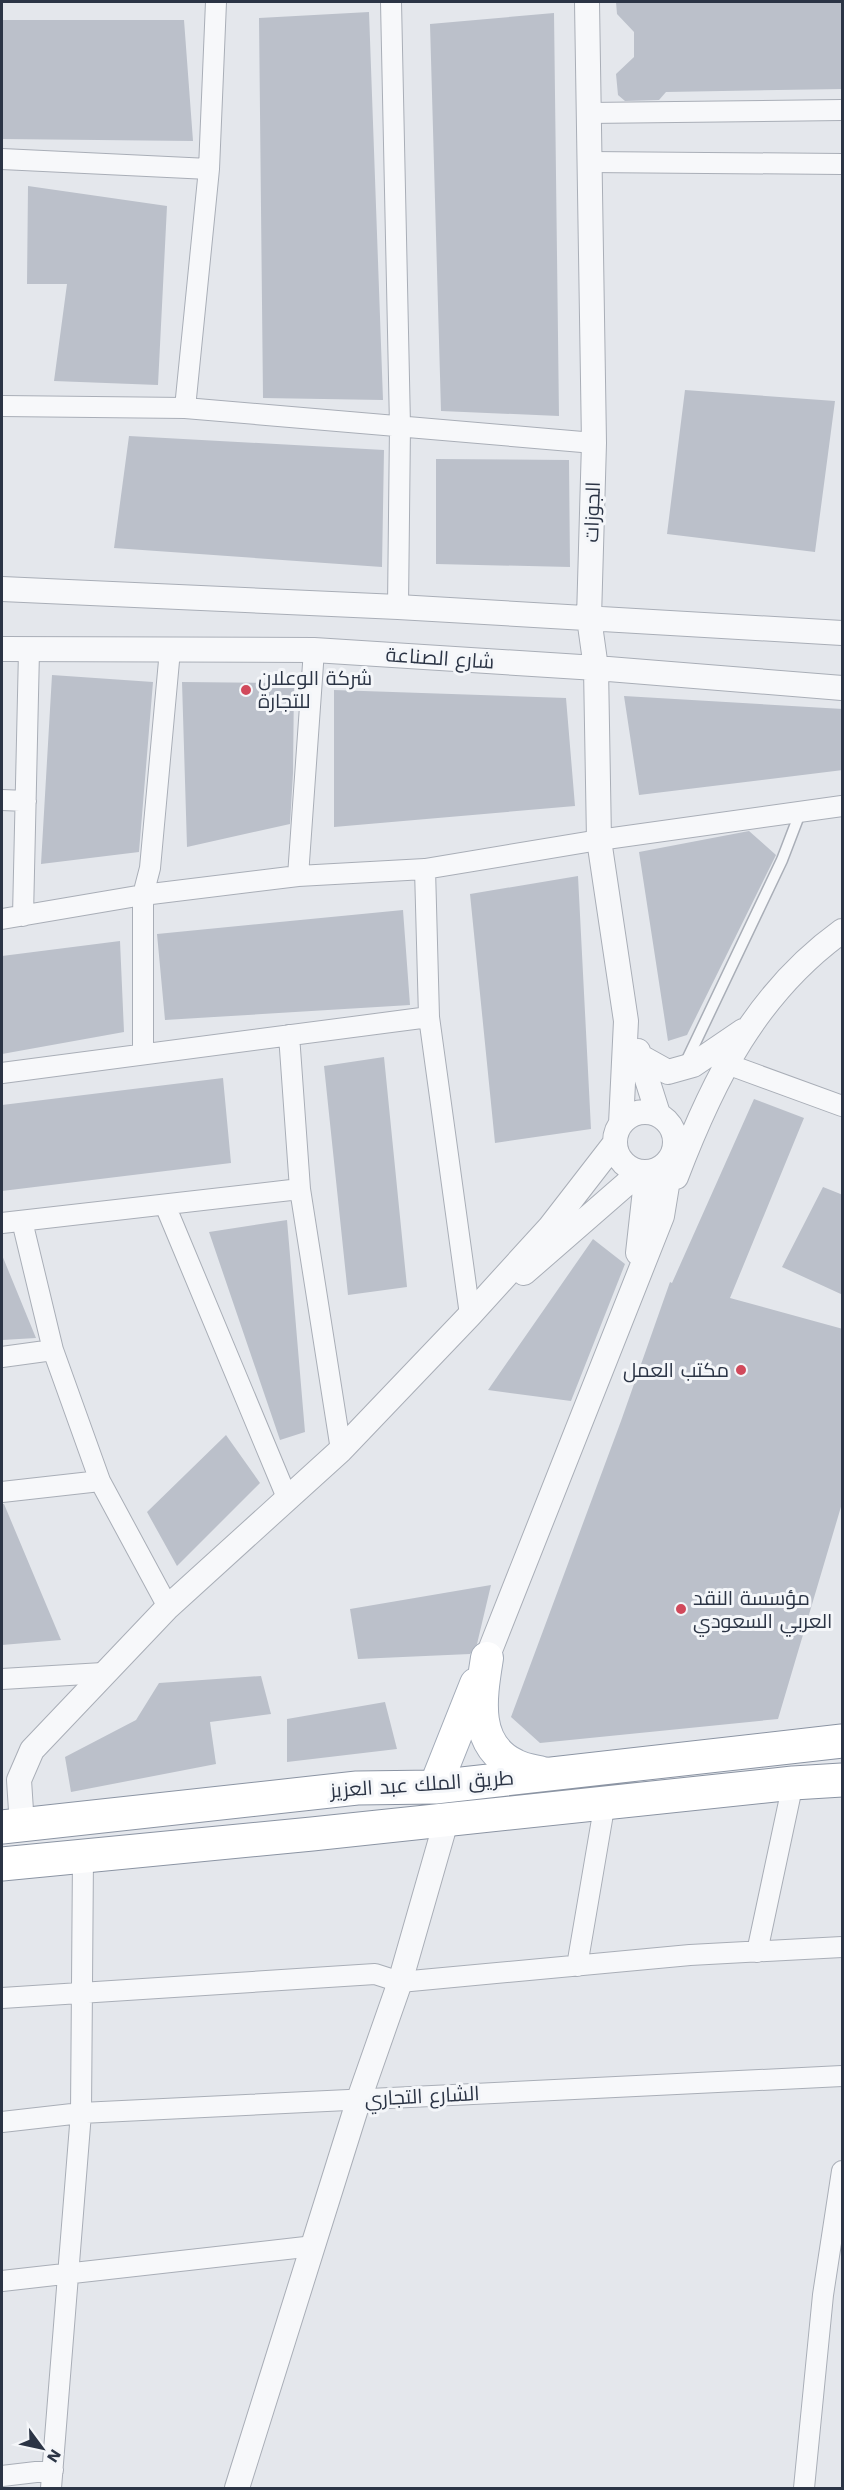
<svg xmlns="http://www.w3.org/2000/svg" width="844" height="2490" font-family="'Work Sans',Cairo,sans-serif">
<style>
.building{fill:#bbc0ca}
.lines{fill:none;stroke-linecap:round;stroke-linejoin:round}
.service-casing{stroke:#a9aeb7;stroke-width:13}
.minor-casing{stroke:#a9aeb7;stroke-width:22}
.tertiary-casing{stroke:#a9aeb7;stroke-width:26}
.primary-casing{stroke:#a3abb8;stroke-width:34}
.trunk-casing{stroke:#8b94a3;stroke-width:35}
.service{stroke:#f7f8fa;stroke-width:10}
.minor{stroke:#f7f8fa;stroke-width:20}
.tertiary{stroke:#f7f8fa;stroke-width:24}
.primary{stroke:#fff;stroke-width:32}
.trunk{stroke:#fff;stroke-width:33}
.poi-dot{fill:#d1495b;stroke:#f4f6f9;stroke-width:2}
.labels{text-anchor:middle;dominant-baseline:central;stroke-width:6;stroke-linejoin:round;paint-order:stroke}
.street-label{font-size:20px;fill:#2b3445;stroke:#f4f6f9}
.poi-label{font-size:20px;fill:#2b3445;stroke:#f4f6f9;text-anchor:start}
</style>
<rect width="100%" height="100%" fill="#e4e7ec"/>
<path class="building" d="M 616,2 L 843,2 L 843,89 L 666,92 L 659,100 L 625,101 L 618,95 L 616,74 L 634,57 L 634,32 L 617,14 Z
M 369,12 L 383,400 L 263,398 L 259,18 Z
M 554,13 L 559,416 L 441,411 L 430,24 Z
M 2,20 L 184,20 L 193,141 L 2,139 Z
M 28,186 L 167,206 L 158,385 L 54,381 L 67,284 L 27,284 Z
M 685,390 L 835,401 L 815,552 L 667,534 Z
M 129,436 L 384,450 L 382,567 L 114,548 Z
M 436,459 L 569,460 L 570,567 L 436,564 Z
M 52,675 L 153,682 L 139,852 L 41,864 Z
M 182,682 L 294,683 L 293,773 L 290,824 L 187,847 Z
M 334,690 L 566,698 L 575,806 L 334,827 Z
M 624,696 L 843,709 L 843,770 L 639,795 Z
M 749,831 L 776,855 L 687,1035 L 668,1041 L 639,852 Z
M 578,876 L 591,1129 L 495,1143 L 470,894 Z
M 403,910 L 410,1005 L 165,1020 L 157,934 Z
M 120,941 L 124,1032 L 2,1054 L 2,956 Z
M 384,1057 L 407,1287 L 348,1295 L 324,1066 Z
M 223,1078 L 231,1163 L 2,1191 L 2,1105 Z
M 754,1099 L 804,1118 L 730,1298 L 843,1329 L 843,1500 L 778,1719 L 540,1743 L 511,1717 L 621,1421 L 670,1282 L 672,1283 Z
M 823,1187 L 843,1195 L 843,1295 L 782,1267 Z
M 287,1220 L 305,1432 L 280,1440 L 209,1232 Z
M 593,1239 L 625,1264 L 571,1401 L 488,1390 Z
M 2,1255 L 36,1338 L 2,1340 Z
M 226,1435 L 260,1483 L 177,1566 L 147,1512 Z
M 2,1504 L 4,1504 L 61,1640 L 2,1645 Z
M 491,1585 L 477,1644 L 470,1654 L 358,1659 L 350,1609 Z
M 261,1676 L 271,1714 L 210,1722 L 216,1764 L 71,1792 L 65,1757 L 136,1720 L 159,1683 Z
M 385,1702 L 397,1749 L 287,1762 L 287,1719 Z"/>
<g class="lines">
<g class="service-casing">
<path id="service" d="M 685,1064 L 782,860 L 800,813"/>
</g>
<g class="minor-casing">
<path id="minor" d="M 391,2 L 400,426 L 398,607
M 588,113 L 842,110
M 2,159 L 209,169
M 589,162 L 842,164
M 2,406 L 185,408 L 594,443
M 185,408 L 209,169 L 216,2
M 2,800 L 26,801
M 425,869 L 429,1017 L 470,1315
M 298,876 L 314,650
M 23,916 L 29,651
M 2,919 L 143,895 L 298,876 L 425,869 L 599,840 L 842,806
M 289,1035 L 300,1189 L 341,1450
M 143,1054 L 143,895 L 150,868 L 170,650
M 727,1064 L 842,1106
M 2,1073 L 429,1017
M 165,1205 L 288,1500
M 22,1221 L 53,1350 L 100,1481 L 168,1607
M 2,1223 L 300,1189
M 2,1357 L 53,1350
M 2,1492 L 100,1481
M 2,1679 L 103,1673
M 757,1952 L 793,1783
M 577,1966 L 605,1802
M 2,1998 L 375,1974 L 400,1982 L 690,1955 L 842,1947
M 2,2122 L 81,2113 L 842,2076
M 2,2281 L 314,2246
M 2,2476 L 53,2470
M 51,2488 L 81,2113 L 83,1856
M 804,2488 L 823,2295 L 842,2171"/>
</g>
<g class="tertiary-casing">
<path id="tertiary" d="M 587,2 L 594,443 L 589,618 L 596,668 L 599,840 L 626,1021 L 621,1124
M 2,589 L 398,607 L 842,633
M 2,649 L 314,650 L 596,668 L 842,688
M 638,1051 L 658,1114
M 641,1057 L 668,1072 L 693,1065 L 743,1031
M615 1142a30 30 0 1 1 60 0a30 30 0 1 1-60 0Z
M 676,1177 C 713,1080 756,993 842,931
M 638,1253 L 647,1172
M 524,1273 L 640,1172
M 487,1658 L 662,1216 L 672,1155
M 22,1826 L 19,1780 L 32,1750 L 168,1607 L 341,1450 L 470,1315 L 550,1227 L 615,1143
M 237,2488 L 359,2099 L 400,1982 L 447,1818"/>
</g>
<g class="primary-casing">
<path id="primary" d="M 487,1658 C 481,1696 472,1745 515,1765 C 524,1770 537,1771 547,1774
M 435,1787 L 476,1684"/>
</g>
<g class="trunk-casing">
<path id="trunk" d="M 2,1827 L 357,1788 L 435,1787 L 842,1741
M 2,1864 L 312,1834 L 793,1783 L 842,1780"/>
</g>
<use href="#service" class="service"/>
<use href="#minor" class="minor"/>
<use href="#tertiary" class="tertiary"/>
<use href="#primary" class="primary"/>
<use href="#trunk" class="trunk"/>
</g>
<g class="poi-dot">
<circle cx="246" cy="690" r="6"/>
<circle cx="741" cy="1370" r="6"/>
<circle cx="681" cy="1609" r="6"/>
</g>
<g class="labels">
<g class="street-label">
<text transform="translate(592 512) rotate(-88)">الجوزات</text>
<text transform="translate(440 658) rotate(4)">شارع الصناعة</text>
<text transform="translate(422 1784) rotate(-4)">طريق الملك عبد العزيز</text>
<text transform="translate(422 2096) rotate(-3)">الشارع التجاري</text>
</g>
<g class="poi-label">
<text x="258" y="678">شركة الوعلان<tspan x="258" dy="23">للتجارة</tspan></text>
<text x="729" y="1370" text-anchor="end">مكتب العمل</text>
<text x="693" y="1598">مؤسسة النقد<tspan x="693" dy="23">العربي السعودي</tspan></text>
</g>
</g>
<rect width="844" height="2490" fill="none" stroke="#2b3445" stroke-width="6"/>
<g transform="translate(42 2448) rotate(123)" stroke="#f4f6f9" stroke-width="4.5" paint-order="stroke">
<path d="M0-4.5L10 22L0 15L-10 22Z" fill="#2b3445"/>
<text y="-9" font-size="16" font-weight="bold" text-anchor="middle" fill="#2b3445">N</text>
</g>
</svg>
